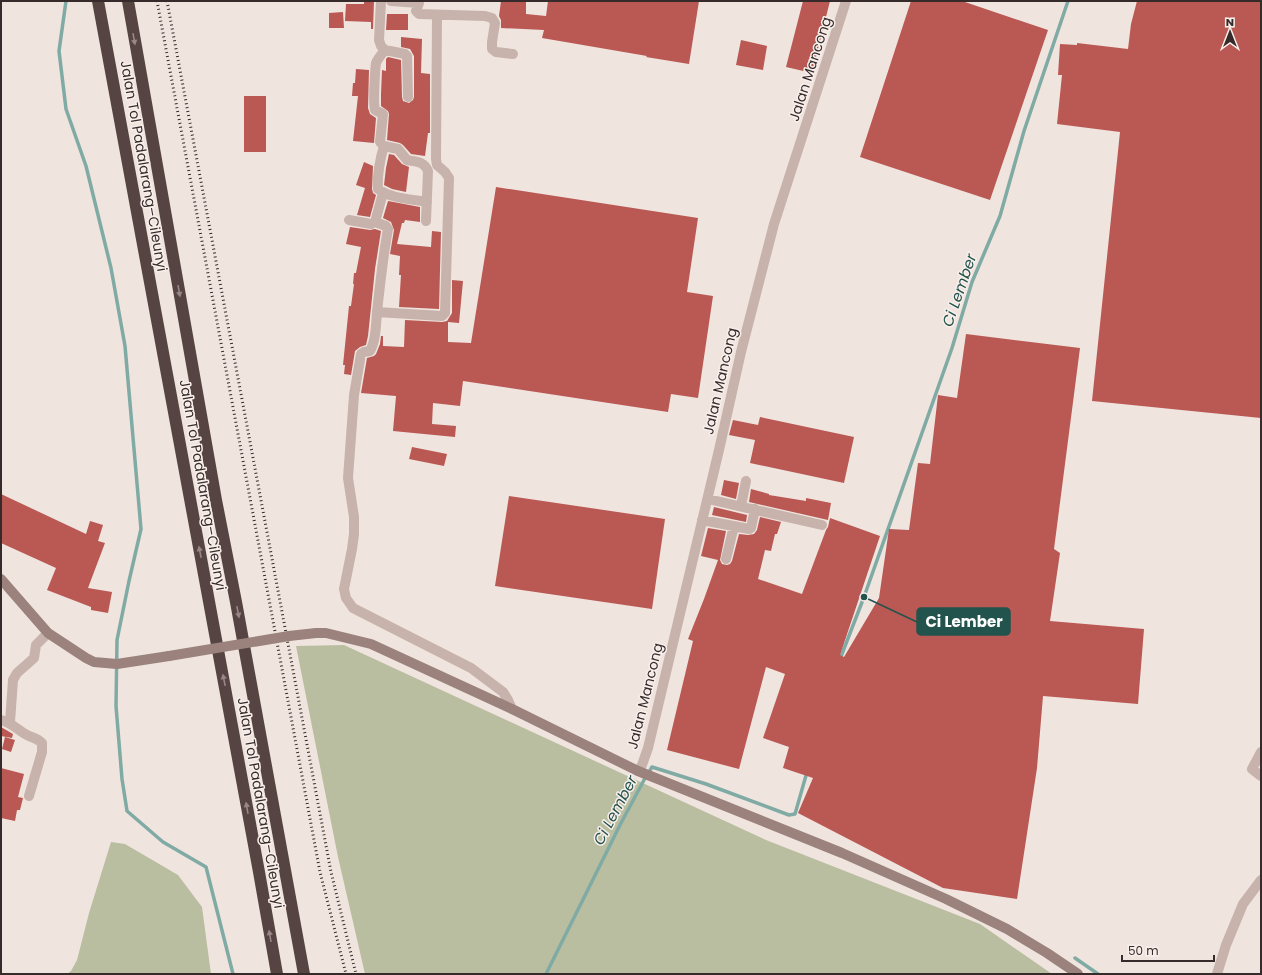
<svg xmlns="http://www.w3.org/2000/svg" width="1262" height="975" font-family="Poppins,sans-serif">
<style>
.green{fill:#babea0}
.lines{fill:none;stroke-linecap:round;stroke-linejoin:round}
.stream{stroke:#80aaa4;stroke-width:3.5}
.building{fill:#ba5853}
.street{stroke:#c7b3ac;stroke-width:10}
.secondary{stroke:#9b827d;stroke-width:10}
.highway{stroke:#564442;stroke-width:12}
.rail{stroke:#362b2a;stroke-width:3;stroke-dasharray:1 3;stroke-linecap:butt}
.secondary-bridge{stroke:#9b827d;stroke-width:10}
.oneway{fill:#978886}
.labels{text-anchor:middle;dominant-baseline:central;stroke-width:3;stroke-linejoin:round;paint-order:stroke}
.street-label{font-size:14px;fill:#362b2a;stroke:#f8efeb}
.water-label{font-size:15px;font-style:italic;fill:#23534d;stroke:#f8efeb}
.leader{fill:none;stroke:#23534d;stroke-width:1.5}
.callout-dot{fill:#23534d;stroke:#f8efeb;stroke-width:1.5}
.callout{fill:#23534d;stroke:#23534d;stroke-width:1.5}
.callout-label{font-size:15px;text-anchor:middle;font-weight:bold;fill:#fff}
</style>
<rect width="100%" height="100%" fill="#f0e4df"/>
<path class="green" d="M 344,645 L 766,840 L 980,924 L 1052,974 L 365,974 L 338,857 L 296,646 Z
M 111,842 L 125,844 L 178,875 L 202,907 L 211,974 L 67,974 L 71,971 L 77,960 L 89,913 Z"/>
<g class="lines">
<path class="stream" d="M 66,1 L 59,51 L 66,109 L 86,166 L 111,268 L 125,346 L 141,529 L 129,581 L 117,640 L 116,706 L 122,779 L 127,811 L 163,842 L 206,867 L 233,974
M 840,659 L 864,597 L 952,348 L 972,282 L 1000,216 L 1024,131 L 1068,1
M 1075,958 L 1098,974
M 546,974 L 621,823 L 644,780 L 652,767 L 706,784 L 789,815 L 795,814 L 807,772"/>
</g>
<path class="building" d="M 364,1 L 374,1 L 373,29 L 371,29 L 371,22 L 345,21 L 346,4 L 364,4 Z
M 501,1 L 526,1 L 526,14 L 546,16 L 548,1 L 699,1 L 689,64 L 646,57 L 647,56 L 542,38 L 544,30 L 501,28 L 501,20 L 499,16 Z
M 803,1 L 830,1 L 812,73 L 786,67 Z
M 911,1 L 962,1 L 1048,30 L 990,200 L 860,157 Z
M 1137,1 L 1261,1 L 1261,418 L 1092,401 L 1120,132 L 1057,124 L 1062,75 L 1058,75 L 1060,44 L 1077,45 L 1077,43 L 1128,49 L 1131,24 Z
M 343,12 L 344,28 L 329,28 L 329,13 Z
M 387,14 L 408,14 L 408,30 L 386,30 Z
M 401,37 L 422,39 L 421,73 L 430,74 L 430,133 L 428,133 L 425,156 L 411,154 L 403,145 L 400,143 L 387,140 L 389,114 L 388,111 L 381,106 L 381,94 L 382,70 L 386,71 L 386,59 L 388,57 L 401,60 L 402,97 L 403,101 L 409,103 L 413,100 L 414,97 L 414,56 L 410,49 L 401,47 Z
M 741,40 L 767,46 L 763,70 L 736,65 Z
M 356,69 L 369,70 L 368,108 L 370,114 L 376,118 L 374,143 L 353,141 L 358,96 L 352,96 L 353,83 L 355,83 Z
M 244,96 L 266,96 L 266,152 L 244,152 Z
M 389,154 L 394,155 L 402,164 L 409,167 L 406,192 L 392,189 L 384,185 L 386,168 Z
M 364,162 L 373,166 L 372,189 L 373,193 L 376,195 L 370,217 L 357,215 L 365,188 L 356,185 Z
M 496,187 L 698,218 L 687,292 L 713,296 L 698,398 L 671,394 L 668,412 L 463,381 L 460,406 L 433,403 L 432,424 L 456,426 L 455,437 L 393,431 L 396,396 L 361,393 L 367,358 L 374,356 L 376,354 L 380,344 L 381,336 L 383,336 L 383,346 L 404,347 L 405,320 L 442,322 L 447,321 L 452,313 L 452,280 L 463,281 L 459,323 L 448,322 L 448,342 L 471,343 Z
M 388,201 L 420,207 L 420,222 L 405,220 L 404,223 L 402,223 L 397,244 L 431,247 L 432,231 L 441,232 L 439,309 L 399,307 L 401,275 L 399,275 L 400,256 L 390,254 L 394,230 L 391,222 L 383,218 Z
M 350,227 L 370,230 L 375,229 L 381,231 L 375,269 L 368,336 L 366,345 L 360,347 L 355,351 L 351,375 L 344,374 L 345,365 L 343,365 L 349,306 L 351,306 L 354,284 L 353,284 L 354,273 L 356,273 L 361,247 L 346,244 Z
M 966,334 L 1080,348 L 1054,549 L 1060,553 L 1050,621 L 1144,629 L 1138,704 L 1043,696 L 1037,768 L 1017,899 L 943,888 L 798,813 L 813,778 L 783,768 L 789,747 L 763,738 L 785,674 L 766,667 L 739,769 L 667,750 L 693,641 L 688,639 L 704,599 L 718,560 L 701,556 L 708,528 L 726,531 L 720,560 L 722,564 L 727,565 L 730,564 L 732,561 L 739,534 L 748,535 L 754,534 L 757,530 L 760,517 L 781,522 L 777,534 L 775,534 L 771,551 L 765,550 L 758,579 L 802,594 L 826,530 L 828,527 L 830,518 L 880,536 L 840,655 L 844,657 L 879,598 L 889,529 L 909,530 L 918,463 L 930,464 L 938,395 L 957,398 Z
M 760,417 L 854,437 L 844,483 L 750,463 L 755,440 L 729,435 L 733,420 L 758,425 Z
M 412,447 L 447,454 L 444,466 L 409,459 Z
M 724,480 L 739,483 L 736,499 L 721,495 Z
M 751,489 L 769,494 L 769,495 L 806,501 L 806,498 L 831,503 L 828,520 L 749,502 Z
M 1,494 L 86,534 L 90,521 L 103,525 L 98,541 L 105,543 L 88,588 L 112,592 L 108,613 L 91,610 L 91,607 L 47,590 L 56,568 L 1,543 Z
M 509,496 L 665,519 L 652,609 L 495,586 Z
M 714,507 L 747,515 L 746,522 L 712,515 Z
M 1,727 L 13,734 L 12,738 L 1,736 Z
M 5,737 L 15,740 L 11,752 L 2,749 Z
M 1,768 L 24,774 L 18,797 L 23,798 L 20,810 L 17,810 L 15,821 L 1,818 Z"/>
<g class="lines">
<path class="street" d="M 381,1 L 379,40 L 381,46 L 385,50 C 382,54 378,58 376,63 C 375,70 373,104 375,110 L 383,114 L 380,142 L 384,146 L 398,149 L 407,160 C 416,162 424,161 428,171 L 426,221
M 391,1 L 419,3 L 416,11 L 419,14 L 485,16 L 492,18 L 495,23 L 492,42 L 492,49 L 496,52 L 513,54
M 385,50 L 405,54 L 407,56 L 408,97
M 384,146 C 380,158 377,177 378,189 C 392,199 411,199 427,202
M 349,220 L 371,224 L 375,222 L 383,193
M 375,222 L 386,226 L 388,229 C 383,256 380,284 377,312 C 376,324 376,341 370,351 L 364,352 L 361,354 L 354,395 L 348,478 L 354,517 L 354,534 L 352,549 L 344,589 L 346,598 L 353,608 L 471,668 L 503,692 L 508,700 L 512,709
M 377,312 L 442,316 L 445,313 L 449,178 L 445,172 L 437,165 L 436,159 L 437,15
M 708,499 L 822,525
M 741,506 L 746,481
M 702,520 L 749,529 L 751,528 L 755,509
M 726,559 L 734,526
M 1,720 C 13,723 17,730 27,735 C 33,738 37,738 42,743 L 42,752 L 29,796
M 10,722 L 13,680 L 17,673 L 34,658 L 36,645 L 48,633
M 1261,752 L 1252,769 L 1261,776
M 638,771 L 642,765 L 648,748 L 719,450 L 741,352 L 774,224 L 846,1
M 1217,974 L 1226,945 L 1243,904 L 1261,880"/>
<path class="secondary" d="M 1,579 L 48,633 L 86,658 L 94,662 L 117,664 L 169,656
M 289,636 L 316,633 L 326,633 L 371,644 L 512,709 L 638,771 L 842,853 L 946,899 L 1007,929 L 1047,953 L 1078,974"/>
<path class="highway" d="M 98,1 L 259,872 L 277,974
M 128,1 L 216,500 L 236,602 L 304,974"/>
<path class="rail" d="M 157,1 L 320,872 L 346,974
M 167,1 L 331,872 L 356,974"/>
<path class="secondary-bridge" d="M 169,656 L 289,636"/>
</g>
<defs><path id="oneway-solid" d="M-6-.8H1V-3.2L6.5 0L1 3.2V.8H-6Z"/></defs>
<g class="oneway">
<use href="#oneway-solid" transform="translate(134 39) rotate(80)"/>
<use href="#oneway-solid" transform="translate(179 291) rotate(80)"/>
<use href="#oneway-solid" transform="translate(200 552) rotate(-101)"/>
<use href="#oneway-solid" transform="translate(238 612) rotate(79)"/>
<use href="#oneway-solid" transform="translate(224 680) rotate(-101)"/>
<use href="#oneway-solid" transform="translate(247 808) rotate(-100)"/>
<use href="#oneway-solid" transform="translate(270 936) rotate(-100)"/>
</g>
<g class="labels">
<g class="street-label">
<text transform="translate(810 69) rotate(-72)">Jalan Mancong</text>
<text transform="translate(144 166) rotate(80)">Jalan Tol Padalarang–Cileunyi</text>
<text transform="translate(720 381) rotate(-77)">Jalan Mancong</text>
<text transform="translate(203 485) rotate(80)">Jalan Tol Padalarang–Cileunyi</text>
<text transform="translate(645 696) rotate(-76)">Jalan Mancong</text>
<text transform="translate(261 803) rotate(80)">Jalan Tol Padalarang–Cileunyi</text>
</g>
<g class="water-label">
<text transform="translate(959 290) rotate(-71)">Ci Lember</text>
<text transform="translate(615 810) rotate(-62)">Ci Lember</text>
</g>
</g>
<path class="leader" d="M864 597L917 622"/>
<circle class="callout-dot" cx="864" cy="597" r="4"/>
<rect class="callout" x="917" y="608" width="93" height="27" rx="4"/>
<g class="callout-label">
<text x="964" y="627">Ci Lember</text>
</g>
<rect width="1262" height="975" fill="none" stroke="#362b2a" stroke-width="4"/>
<g transform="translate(1230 32)" stroke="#f8efeb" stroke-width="3" paint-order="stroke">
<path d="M0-3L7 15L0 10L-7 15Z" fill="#362b2a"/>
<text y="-6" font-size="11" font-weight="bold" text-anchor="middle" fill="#362b2a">N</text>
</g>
<path d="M1122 955v6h92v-6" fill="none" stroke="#362b2a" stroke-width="2"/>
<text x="1128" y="955" font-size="12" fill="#362b2a" stroke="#f8efeb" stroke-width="3" paint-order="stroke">50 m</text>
</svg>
